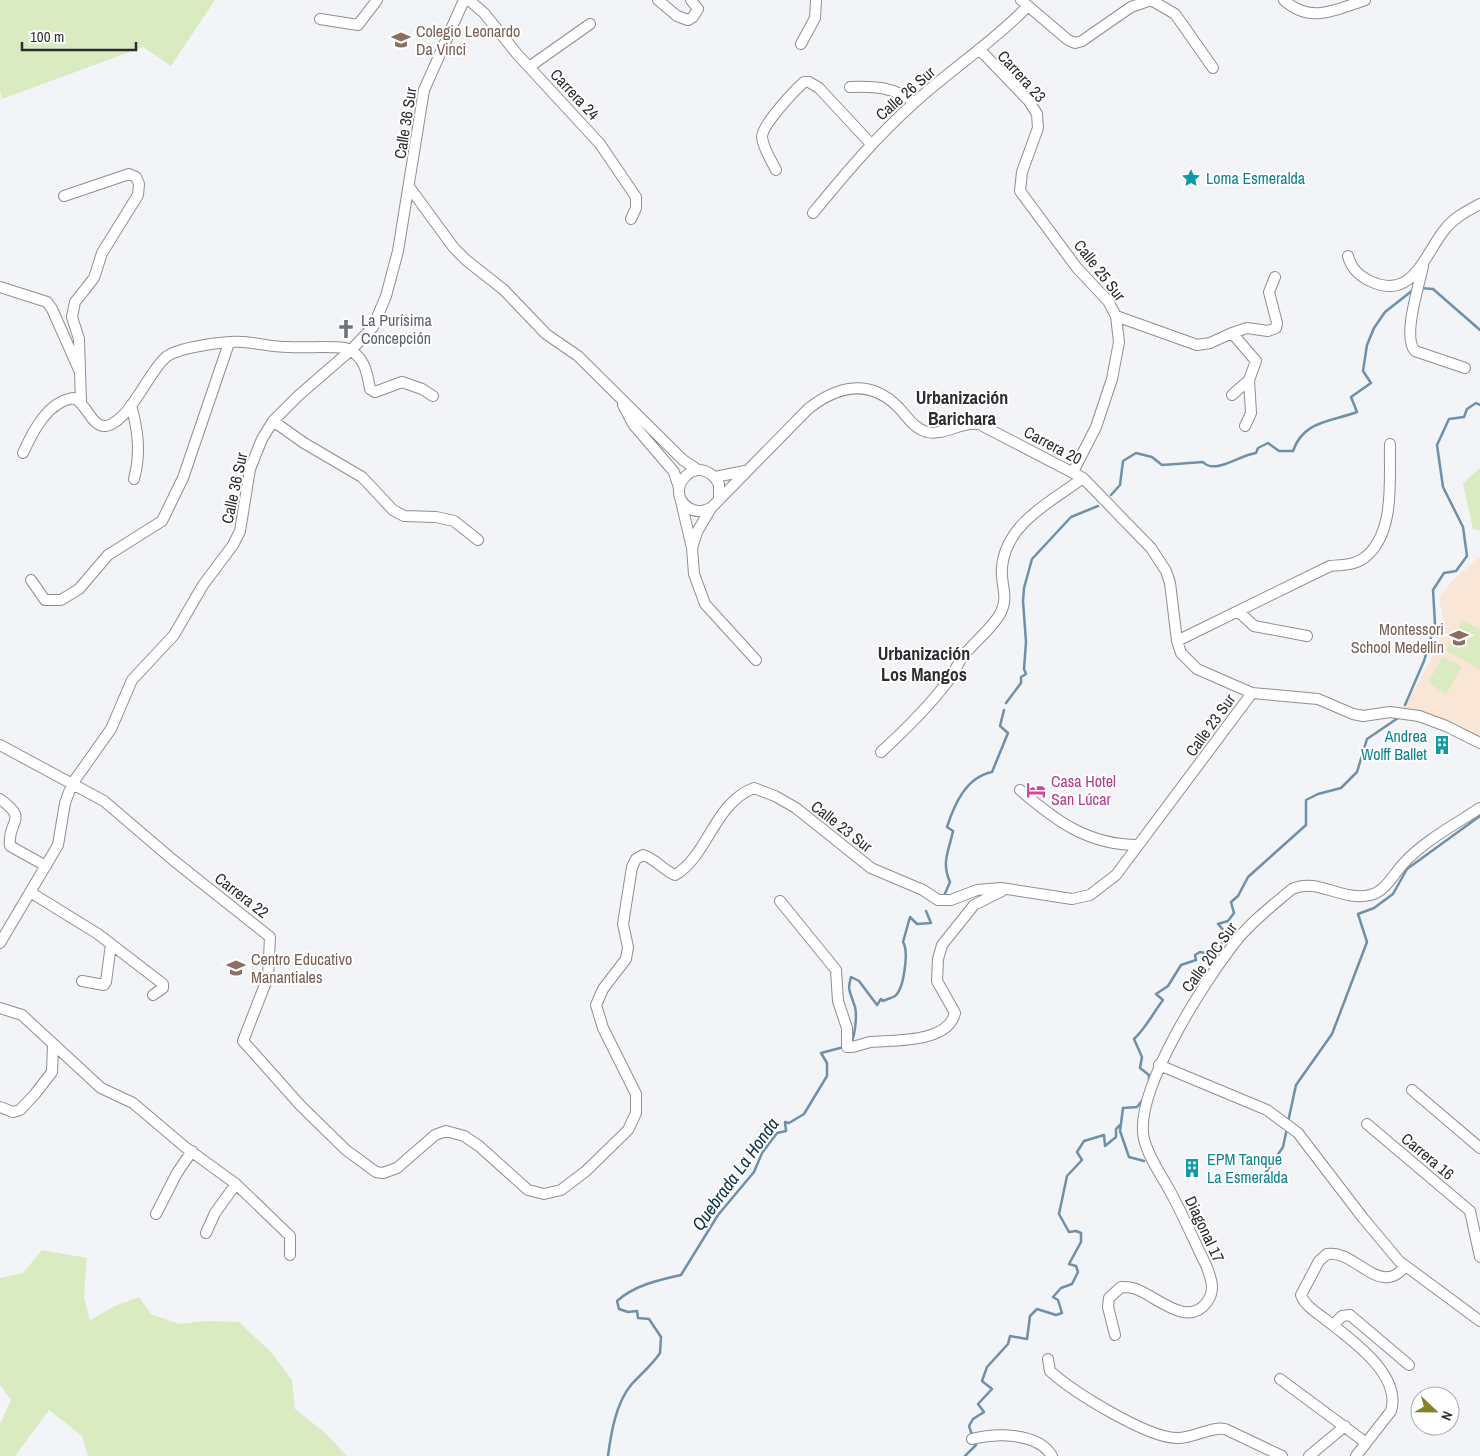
<svg xmlns="http://www.w3.org/2000/svg" width="1480" height="1456" font-family="'Archivo Narrow',sans-serif">
<style>
.education{fill:#f9e6d6}
.green{fill:#daebc2}
.lines{fill:none;stroke-linecap:round;stroke-linejoin:round}
.stream{stroke:#6f90a8;stroke-width:2.5}
.minor-casing{stroke:#8d8f92;stroke-width:12}
.minor{stroke:#fff;stroke-width:10}
.labels{text-anchor:middle;dominant-baseline:central;stroke-width:4;stroke-linejoin:round;paint-order:stroke}
.education-label{font-size:16px;fill:#785e54;stroke:#fff;text-anchor:start}
.street-label{font-size:16px;fill:#2d2d2e;stroke:#fff}
.culture-label{font-size:16px;fill:#0d838f;stroke:#fff;text-anchor:start}
.worship-label{font-size:16px;fill:#5b616d;stroke:#fff;text-anchor:start}
.hotel-label{font-size:16px;fill:#b23c85;stroke:#fff;text-anchor:start}
.neighbourhood-label{font-size:18px;font-weight:bold;fill:#2d2d2e;stroke:#fff}
.water-label{font-size:18px;font-style:italic;fill:#083047;stroke:#fff}
</style>
<rect width="100%" height="100%" fill="#f2f4f7"/>
<path class="education" d="M 1480,557 L 1480,739 L 1426,714 L 1404,709 L 1434,653 L 1444,624 L 1439,599 L 1452,581 Z"/>
<path class="green" d="M 0,0 L 215,0 L 171,66 L 143,47 L 2,99 L 0,90 Z
M 1480,468 L 1480,531 L 1473,529 L 1463,483 Z
M 1462,620 L 1480,629 L 1480,670 L 1446,650 Z
M 1443,657 L 1462,666 L 1446,695 L 1428,682 Z
M 42,1250 L 87,1258 L 84,1297 L 90,1320 L 117,1305 L 139,1297 L 151,1314 L 179,1324 L 207,1321 L 239,1322 L 271,1352 L 292,1380 L 295,1409 L 324,1432 L 347,1456 L 88,1456 L 82,1436 L 49,1410 L 15,1456 L 0,1456 L 0,1424 L 11,1400 L 0,1385 L 0,1278 L 23,1273 Z"/>
<g class="lines">
<path class="stream" d="M 1420,288 L 1433,289 L 1480,330
M 1111,495 L 1120,485 L 1123,461 L 1136,453 L 1152,457 L 1162,465 L 1203,462 C 1215,475 1239,455 1256,453 L 1258,448 L 1268,443 L 1279,451 L 1293,451 C 1303,421 1330,422 1357,412 L 1351,397 L 1371,383 L 1363,371 L 1367,345 L 1374,328 L 1385,312 L 1413,290
M 1006,703 L 1021,683 L 1021,677 L 1026,674 L 1024,669 L 1026,642 L 1023,601 L 1024,588 L 1032,559 L 1071,517 L 1098,506
M 1405,705 L 1424,661 L 1435,624 L 1433,590 L 1444,573 L 1456,571 L 1467,556 L 1463,527 L 1443,487 L 1437,445 L 1449,419 L 1464,417 L 1467,409 L 1476,403 L 1480,405
M 944,896 L 950,882 C 941,862 949,851 953,831 L 947,827 C 954,805 966,777 992,772 L 1008,733 L 1000,726 L 1004,710
M 851,1044 C 855,1035 858,1013 854,1004 C 850,991 847,991 851,977 L 859,981 L 877,1005 L 881,999 L 883,1001 C 887,999 892,998 895,996 C 904,989 909,951 903,942 L 910,917 L 917,924 L 931,923 L 926,911
M 1149,1082 L 1149,1075 L 1140,1068 L 1142,1057 L 1134,1039 C 1146,1028 1153,1013 1163,1000 L 1156,994 L 1168,986 L 1181,965 L 1196,960 L 1195,955 L 1200,952 L 1211,954 L 1216,945 L 1221,945 L 1226,933 L 1218,924 L 1228,921 L 1234,913 L 1231,902 L 1238,896 L 1248,877 L 1306,825 L 1306,800 L 1318,794 L 1341,788 L 1357,772 L 1367,739 L 1398,718
M 1288,1122 L 1296,1085 L 1332,1034 L 1367,942 L 1358,914 L 1374,908 L 1393,894 L 1407,869 L 1480,816
M 1144,1161 L 1129,1157 L 1120,1131 L 1123,1108 L 1137,1107 L 1145,1097
M 1260,1181 L 1283,1147 L 1287,1128
M 972,1435 L 969,1426 L 973,1419 L 984,1412 L 978,1404 L 992,1389 L 982,1381 L 987,1367 L 1008,1344 L 1010,1336 L 1027,1339 L 1030,1316 L 1037,1309 L 1056,1315 L 1062,1313 L 1058,1300 L 1053,1297 L 1061,1288 L 1072,1284 L 1078,1272 L 1076,1266 L 1069,1264 L 1081,1242 L 1081,1233 L 1076,1231 L 1069,1232 L 1059,1214 L 1067,1176 L 1082,1160 L 1077,1152 L 1084,1141 L 1104,1135 L 1105,1146 L 1116,1137 L 1116,1129 L 1120,1125
M 608,1456 C 611,1433 616,1403 631,1385 C 641,1374 652,1365 660,1353 L 661,1337 L 649,1319 L 638,1318 L 637,1311 L 628,1312 L 619,1309 L 617,1301 C 635,1285 659,1280 681,1275 L 718,1215 L 754,1172 L 762,1153 L 777,1133 L 786,1131 L 785,1122 L 789,1123 L 804,1114 L 827,1076 L 827,1063 L 821,1053 L 844,1047
M 965,1456 L 976,1445 L 974,1440"/>
<g class="minor-casing">
<path id="minor" d="M 469,0 L 484,13 L 517,54 L 600,144 L 636,197 L 636,208 L 631,219
M 658,0 L 677,16 L 688,20 L 693,17 L 698,9 L 691,0
M 1021,0 L 1068,40 L 1075,43 L 1082,41 L 1131,7 L 1151,0
M 1151,0 L 1175,14 L 1213,68
M 1284,0 C 1310,24 1336,10 1365,0
M 320,19 L 358,25 L 377,0
M 801,44 L 815,18 L 816,0
M 979,49 L 1029,101 L 1037,114 L 1038,128 L 1022,172 L 1020,191 L 1077,268 L 1108,301 L 1116,316 L 1119,342 L 1112,379 L 1096,427 L 1073,472
M 529,67 L 590,24
M 850,87 C 877,86 891,87 915,102
M 776,170 C 771,160 763,148 762,137 C 762,125 794,91 804,82 L 809,82 L 819,88 L 871,144
M 410,188 L 454,248 L 466,260 L 504,290 L 546,334 L 578,356 L 683,460 L 698,470
M 64,196 L 129,174 L 136,177 L 139,184 L 138,195 L 102,253 L 94,278 L 75,302 L 72,317 L 79,339 L 80,372
M 813,213 C 845,174 876,137 914,103 C 950,70 992,43 1027,7
M 1348,256 C 1351,268 1358,275 1370,281 C 1414,302 1425,252 1446,228 C 1455,217 1467,211 1480,204
M 1423,266 C 1419,286 1402,337 1415,351 L 1465,368
M 0,287 L 47,302 L 52,309 L 80,372 L 81,401
M 1116,316 L 1197,345 L 1210,343 L 1232,333 L 1256,361 L 1249,380 L 1251,413 L 1245,426
M 1232,333 L 1247,328 L 1268,331 L 1276,328 L 1277,323 L 1269,292 L 1275,277
M 1232,395 L 1249,380
M 131,405 C 138,430 141,453 134,479
M 623,405 L 633,424 L 674,472 L 679,488
M 273,421 L 304,443 L 362,477 L 393,510 L 404,516 L 436,517 L 454,521 L 478,540
M 23,453 C 33,431 48,401 74,398 C 87,404 92,428 106,426 C 130,421 148,373 165,358 C 176,347 227,341 243,342 C 258,343 272,347 288,347 C 307,348 326,346 345,348 C 364,355 367,371 370,389 L 375,392 L 402,382 L 422,389 L 433,396
M 715,477 L 745,471
M 719,499 L 719,484 C 698,448 661,491 689,508 C 697,513 703,511 711,508 L 808,409 C 837,386 869,378 898,407 C 907,416 913,428 927,432 C 945,436 961,421 979,424 L 1083,478 L 1151,548 L 1166,571 L 1170,583 L 1177,641 L 1181,653 L 1197,669 L 1252,693 L 1318,699 L 1353,714 L 1363,716 L 1390,712 L 1419,716 L 1446,726 L 1480,743
M 681,501 L 692,548 L 694,574 L 705,604 L 756,660
M 692,548 L 697,532 L 711,508
M 31,580 L 45,600 L 61,600 L 79,589 L 108,555 L 162,521 L 183,478 L 229,343
M 1238,611 L 1254,626 L 1307,636
M 1177,641 L 1330,566 C 1341,565 1355,565 1364,558 C 1396,534 1389,479 1390,444
M 0,745 L 104,801 L 173,860 L 270,937 L 268,977 L 243,1041 L 300,1105 L 346,1150 L 376,1172 L 383,1173 L 397,1168 L 435,1135 L 446,1131 L 464,1136 L 479,1146 L 528,1190 L 544,1194 L 561,1190 L 586,1171 L 628,1130 L 636,1113 L 636,1094 L 603,1028 L 596,1005 L 603,989 L 626,959 L 628,947 L 623,924 L 632,867 L 636,859 L 643,855 C 656,859 663,870 675,875 C 708,856 714,803 754,788 L 775,796 L 796,808 L 871,868 L 923,890 L 938,900 L 951,900 L 977,890 L 1001,888 L 1072,899 L 1090,895 L 1116,875 L 1252,693
M 881,752 C 905,730 928,708 948,681 C 955,673 957,663 964,655 C 975,641 993,628 1001,612 C 1009,596 1000,583 1002,567 C 1006,523 1051,502 1083,478
M 1020,790 C 1056,821 1088,845 1138,845
M 0,799 C 30,821 7,819 10,846 L 46,866
M 30,892 L 98,934 L 163,984 L 163,988 L 153,995
M 780,901 L 836,970 L 838,1001 L 847,1028 L 847,1047 C 855,1048 863,1043 871,1042 C 895,1040 948,1043 955,1013 L 937,981 L 938,959 L 942,945 L 974,905 L 1002,891
M 0,943 L 58,845 L 65,803 L 72,784 L 111,729 L 132,680 L 174,635 L 203,585 L 233,545 L 240,531 L 250,469 L 262,439 L 273,421 L 298,396 L 351,350 L 373,327 L 386,296 L 398,251 L 424,90 L 464,0
M 82,981 L 104,985 L 106,982 L 111,944
M 0,1008 L 22,1015 L 101,1088 L 133,1103 L 185,1147 L 236,1184 L 290,1236 L 290,1255
M 1159,1065 L 1267,1110 L 1298,1133 L 1363,1218 L 1399,1261 L 1480,1321
M 1412,1090 L 1480,1148
M 0,1107 L 13,1112 L 20,1110 L 35,1094 L 52,1072 L 53,1045
M 1367,1124 L 1470,1211
M 1470,1211 L 1480,1257
M 156,1214 L 177,1173 L 192,1151
M 206,1233 L 215,1213 L 236,1184
M 1333,1325 L 1342,1316 L 1350,1315 L 1409,1365
M 1115,1335 L 1108,1307 L 1109,1298 L 1121,1287 C 1124,1287 1129,1287 1133,1288 C 1153,1293 1187,1330 1207,1302 C 1216,1290 1211,1278 1206,1265 C 1194,1241 1184,1217 1171,1193 C 1162,1176 1149,1159 1144,1139 C 1133,1091 1206,979 1237,940 C 1252,921 1273,905 1292,889 C 1317,877 1343,902 1370,895 C 1385,892 1393,875 1403,864 C 1424,841 1454,825 1480,808
M 1048,1359 L 1050,1371 C 1073,1392 1146,1437 1176,1438 C 1193,1439 1211,1426 1225,1429 L 1282,1456
M 1280,1379 L 1365,1442
M 972,1439 C 995,1433 1038,1432 1052,1456
M 1309,1456 L 1345,1426
M 1356,1456 L 1391,1411 C 1402,1374 1350,1339 1325,1319 C 1316,1312 1305,1306 1301,1295 L 1319,1261 L 1327,1254 C 1349,1250 1369,1280 1389,1277 C 1395,1277 1401,1271 1405,1267"/>
</g>
<use href="#minor" class="minor"/>
</g>
<defs>
<g id="school-bare" transform="scale(1.5)"><path d="M0-5L7-2L0 1L-7-2ZM-4 1L0 2.5L4 1V4Q0 6-4 4Z" fill="#8d6e63" stroke="#fff" stroke-width="2.5" paint-order="stroke"/></g>
<g id="sight-bare" transform="scale(1.5)"><path d="M0-6L1.8-2.2L6-1.7L2.9 1.2L3.7 5.4L0 3.3L-3.7 5.4L-2.9 1.2L-6-1.7L-1.8-2.2Z" fill="#0f9aa8" stroke="#fff" stroke-width="2.5" paint-order="stroke"/></g>
<g id="church-bare" transform="scale(1.5)"><path d="M-1.2-6h2.4v3.5h3.3v2.4h-3.3V6h-2.4V-.1h-3.3v-2.4h3.3Z" fill="#6b7280" stroke="#fff" stroke-width="2.5" paint-order="stroke"/></g>
<g id="building-bare" transform="scale(1.5)"><path d="M-4-6H4V6H1V3H-1V6H-4ZM-2.5-4.3h1.7v1.8h-1.7ZM.8-4.3h1.7v1.8H.8ZM-2.5-1h1.7V.8h-1.7ZM.8-1h1.7V.8H.8Z" fill="#0f9aa8" stroke="#fff" stroke-width="2.5" paint-order="stroke"/></g>
<g id="hotel-bare" transform="scale(1.5)"><path d="M-6-4.5h1.5V1H6V5H4.5V3h-9V5H-6ZM-4 0a1.8 1.8 0 1 1 3.6 0ZM.5 0V-2.5h3Q6-2.5 6 0Z" fill="#d1479c" stroke="#fff" stroke-width="2.5" paint-order="stroke"/></g>
</defs>
<g fill-rule="evenodd">
<use href="#school-bare" x="401" y="40"/>
<use href="#sight-bare" x="1191" y="178"/>
<use href="#church-bare" x="346" y="329"/>
<use href="#school-bare" x="1459" y="638"/>
<use href="#building-bare" x="1442" y="745"/>
<use href="#hotel-bare" x="1036" y="790"/>
<use href="#school-bare" x="236" y="968"/>
<use href="#building-bare" x="1192" y="1168"/>
</g>
<g class="labels">
<g class="education-label">
<text x="416" y="31">Colegio Leonardo<tspan x="416" dy="18">Da Vinci</tspan></text>
<text x="1444" y="629" text-anchor="end">Montessori<tspan x="1444" dy="18">School Medellín</tspan></text>
<text x="251" y="959">Centro Educativo<tspan x="251" dy="18">Manantiales</tspan></text>
</g>
<g class="street-label">
<text transform="translate(1022 76) rotate(48)">Carrera 23</text>
<text transform="translate(905 93) rotate(-41)">Calle 26 Sur</text>
<text transform="translate(575 94) rotate(47)">Carrera 24</text>
<text transform="translate(405 123) rotate(-81)">Calle 36 Sur</text>
<text transform="translate(1100 270) rotate(52)">Calle 25 Sur</text>
<text transform="translate(1053 445) rotate(28)">Carrera 20</text>
<text transform="translate(234 488) rotate(-78)">Calle 36 Sur</text>
<text transform="translate(1210 725) rotate(-54)">Calle 23 Sur</text>
<text transform="translate(842 826) rotate(38)">Calle 23 Sur</text>
<text transform="translate(242 895) rotate(38)">Carrera 22</text>
<text transform="translate(1209 957) rotate(-54)">Calle 20C Sur</text>
<text transform="translate(1428 1156) rotate(40)">Carrera 16</text>
<text transform="translate(1205 1229) rotate(65)">Diagonal 17</text>
</g>
<g class="culture-label">
<text x="1206" y="178">Loma Esmeralda</text>
<text x="1427" y="736" text-anchor="end">Andrea<tspan x="1427" dy="18">Wolff Ballet</tspan></text>
<text x="1207" y="1159">EPM Tanque<tspan x="1207" dy="18">La Esmeralda</tspan></text>
</g>
<g class="worship-label">
<text x="361" y="320">La Purísima<tspan x="361" dy="18">Concepción</tspan></text>
</g>
<g class="hotel-label">
<text x="1051" y="781">Casa Hotel<tspan x="1051" dy="18">San Lúcar</tspan></text>
</g>
<g class="neighbourhood-label">
<text x="962" y="397">Urbanización<tspan x="962" dy="21">Barichara</tspan></text>
<text x="924" y="653">Urbanización<tspan x="924" dy="21">Los Mangos</tspan></text>
</g>
<g class="water-label">
<text transform="translate(735 1174) rotate(-54)">Quebrada La Honda</text>
</g>
</g>
<g transform="translate(1435 1411) rotate(112)"><circle r="24" fill="#ffffff" stroke="#ababab"/>
<path d="M0-4L9 19L0 12L-9 19Z" fill="#85822a"/>
<text y="-8" font-size="14" font-weight="bold" text-anchor="middle" fill="#2d2d2e">N</text>
</g>
<path d="M22 42v8h114v-8" fill="none" stroke="#2d2d2e" stroke-width="2.5"/>
<text x="30" y="42" font-size="15" fill="#2d2d2e" stroke="#ffffff" stroke-width="4" paint-order="stroke">100 m</text>
</svg>
